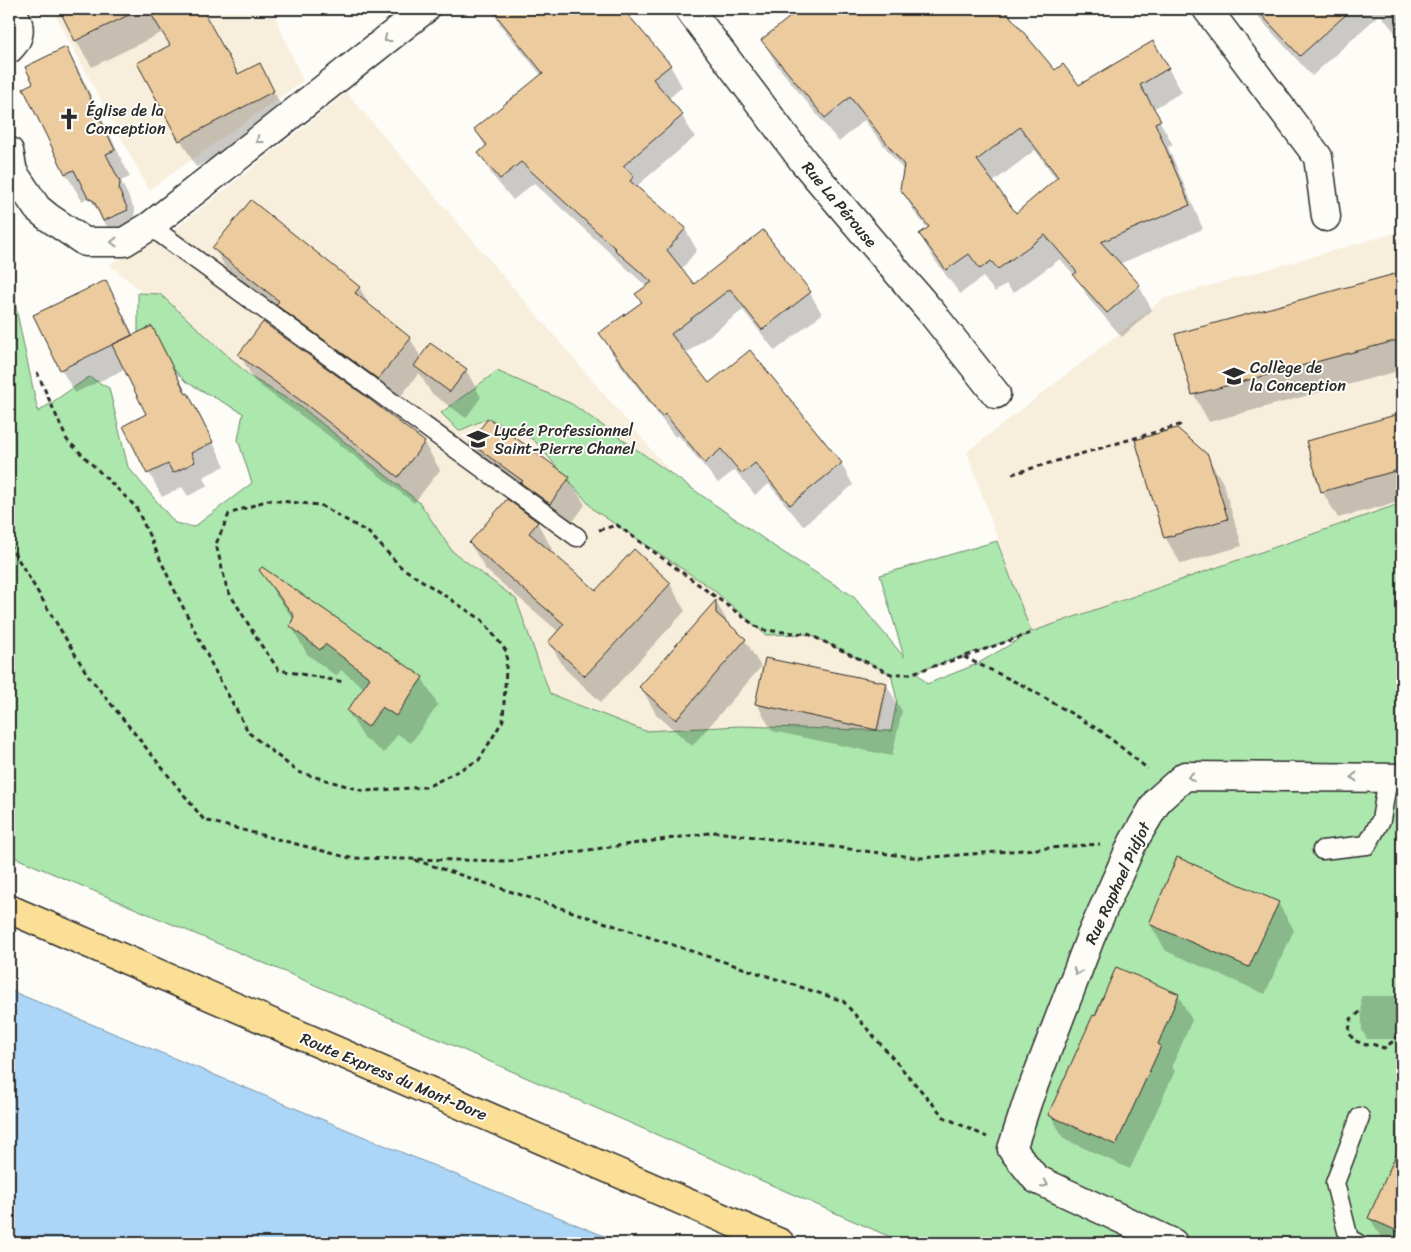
<svg xmlns="http://www.w3.org/2000/svg" width="1411" height="1252" viewBox="0 0 1411 1252" font-family="Sriracha,sans-serif">
	<style>
		.built { fill: #f8eedc }
		.green { fill: #ace7ad; stroke: #6c896c; fill-rule: evenodd }
		.water { fill: #acd6f7; stroke: #7892a5 }
		.shadow { fill: #0003; fill-rule: evenodd }
		.building { fill: #eccc9e; stroke: #2b2b2b; fill-rule: evenodd }
		.lines { fill: none; stroke-linecap: round; stroke-linejoin: round }
		.service-casing { stroke: #2b2b2b; stroke-width: 21 }
		.minor-casing { stroke: #2b2b2b; stroke-width: 31 }
		.primary-casing { stroke: #2b2b2b; stroke-width: 31 }
		.path { stroke: #2b2b2b; stroke-width: 3; stroke-dasharray: 5 4; stroke-linecap: butt }
		.service { stroke: #fdfcf7; stroke-width: 18 }
		.minor { stroke: #fdfcf7; stroke-width: 28 }
		.primary { stroke: #fbdf96; stroke-width: 28 }
		.oneway { stroke: #9e9e9b }
		.labels { text-anchor: middle; stroke-width: 4; stroke-linejoin: round; paint-order: stroke }
		.poi-label { font-size: 16px; fill: #2b2b2b; stroke: #fdfcf7; text-anchor: start }
		.street-label { font-size: 16px; fill: #2b2b2b; stroke: #fdfcf7 }
	</style>
	<rect width="100%" height="100%" fill="#fdfcf7"/>
	<filter id="ink" filterUnits="userSpaceOnUse"><feTurbulence type="fractalNoise" baseFrequency=".02" numOctaves="2"/><feDisplacementMap in="SourceGraphic" scale="10" xChannelSelector="R" yChannelSelector="G"/><feConvolveMatrix kernelMatrix="1 2 1 2 8 2 1 2 1" color-interpolation-filters="sRGB"/></filter>
	<g filter="url(#ink)">
		<path class="built" d="M 52,9 L 272,9 L 303,81 L 149,190 Z
			M 347,93 L 808,633 L 891,674 L 877,745 L 629,747 L 527,693 L 521,614 L 109,264 L 165,237 Z
			M 1402,231 L 1402,503 L 1031,633 L 967,452 L 1163,299 Z"/>
		<path class="green" d="M 9,211 L 16,308 L 38,412 L 89,377 L 109,388 L 128,467 L 175,523 L 194,527 L 252,483 L 238,440 L 243,413 L 186,382 L 138,332 L 138,293 L 160,294 L 251,377 L 304,409 L 420,503 L 452,551 L 516,599 L 550,694 L 645,731 L 740,726 L 891,731 L 897,701 L 891,674 L 808,634 L 766,635 L 711,588 L 594,510 L 534,440 L 488,418 L 459,431 L 441,413 L 497,371 L 572,404 L 778,549 L 853,596 L 904,657 L 880,575 L 997,541 L 1031,632 L 1402,503 L 1402,1243 L 904,1243 L 292,975 L 9,855 ZM 1028,634 L 977,664 L 927,684 L 916,672 Z"/>
		<path class="water" d="M 9,990 L 621,1243 L 9,1243 Z"/>
		<path class="shadow" d="M 61,9 L 203,9 L 204,11 L 203,12 L 238,76 L 259,65 L 288,118 L 196,167 L 138,63 L 171,46 L 163,32 L 92,67 L 76,41 Z
			M 395,9 L 404,9 L 397,12 Z
			M 492,9 L 622,9 L 670,65 L 682,87 L 668,99 L 682,116 L 695,137 L 638,185 L 643,193 L 685,229 L 697,250 L 681,270 L 693,286 L 810,293 L 822,314 L 775,351 L 743,310 L 685,354 L 709,385 L 841,463 L 853,485 L 803,526 L 769,484 L 755,495 L 735,470 L 718,483 L 678,435 L 675,437 L 613,355 L 601,333 L 642,304 L 637,295 L 647,287 L 534,183 L 513,200 L 492,175 L 480,153 L 486,148 L 476,130 L 542,76 L 501,26 Z
			M 802,9 L 825,9 L 832,18 L 844,9 L 1003,9 L 1055,72 L 1079,87 L 1168,68 L 1182,92 L 1153,109 L 1173,145 L 1168,147 L 1203,229 L 1119,264 L 1139,286 L 1152,310 L 1122,337 L 1089,299 L 1077,278 L 1060,259 L 1013,293 L 1006,284 L 995,292 L 983,277 L 960,294 L 934,259 L 920,235 L 928,229 L 915,213 L 901,189 L 904,171 L 864,120 L 839,142 L 776,64 L 763,40 ZM 1035,150 L 1057,180 L 1015,215 L 992,183 Z
			M 1254,9 L 1402,9 L 1402,39 L 1401,40 L 1380,14 L 1312,76 L 1260,19 Z
			M 65,49 L 81,75 L 130,177 L 121,181 L 135,210 L 134,219 L 142,237 L 120,248 L 89,197 L 82,201 L 66,174 L 24,88 L 34,84 Z
			M 214,248 L 359,287 L 370,306 L 410,338 L 421,358 L 466,370 L 481,397 L 466,418 L 431,393 L 419,373 L 394,405 L 230,275 Z
			M 1402,273 L 1402,370 L 1209,422 L 1194,395 L 1177,334 Z
			M 106,282 L 119,305 L 134,336 L 151,327 L 165,351 L 187,395 L 201,418 L 225,466 L 203,477 L 208,486 L 188,496 L 182,487 L 162,497 L 125,427 L 148,415 L 125,369 L 75,393 L 61,369 Z
			M 240,355 L 424,443 L 440,470 L 414,503 L 325,433 L 255,382 Z
			M 1402,415 L 1402,501 L 1338,518 L 1322,491 L 1324,436 Z
			M 471,443 L 569,478 L 585,505 L 566,531 L 487,470 Z
			M 1207,456 L 1223,483 L 1242,546 L 1181,564 L 1165,537 Z
			M 537,522 L 552,549 L 550,552 L 596,592 L 670,584 L 685,611 L 601,702 L 565,669 L 549,642 L 559,632 L 486,570 L 470,543 Z
			M 261,570 L 422,678 L 438,705 L 411,743 L 398,734 L 384,753 L 364,738 L 348,712 L 364,688 L 341,670 L 336,676 L 307,654 L 291,626 L 294,620 L 277,597 Z
			M 716,602 L 731,628 L 745,640 L 761,667 L 692,746 L 656,714 L 641,687 Z
			M 886,684 L 902,711 L 892,756 L 772,731 L 757,704 Z
			M 1278,903 L 1294,930 L 1265,994 L 1166,951 L 1150,924 Z
			M 1178,995 L 1192,1020 L 1172,1067 L 1175,1071 L 1130,1169 L 1064,1139 L 1050,1114 Z
			M 1361,996 L 1402,996 L 1402,1039 L 1367,1039 L 1362,1030 Z
			M 1402,1144 L 1402,1243 L 1384,1243 L 1370,1218 Z"/>
		<path class="building" d="M 59,9 L 141,9 L 75,41 Z
			M 148,9 L 202,9 L 238,74 L 260,63 L 274,91 L 179,141 L 137,63 L 170,45 Z
			M 491,9 L 623,9 L 671,65 L 653,79 L 683,115 L 623,166 L 634,176 L 630,181 L 686,228 L 667,250 L 694,284 L 763,230 L 811,292 L 762,330 L 730,289 L 671,334 L 709,383 L 750,350 L 842,463 L 790,505 L 755,463 L 742,474 L 721,449 L 705,463 L 665,414 L 662,417 L 599,333 L 642,302 L 635,294 L 652,282 L 615,250 L 616,249 L 521,162 L 500,179 L 478,153 L 487,145 L 474,129 L 543,73 Z
			M 800,9 L 1004,9 L 1055,70 L 1063,64 L 1079,85 L 1153,41 L 1169,68 L 1140,85 L 1161,120 L 1155,123 L 1190,205 L 1101,242 L 1140,285 L 1107,313 L 1073,275 L 1077,272 L 1045,235 L 998,269 L 991,261 L 980,269 L 969,254 L 946,270 L 919,234 L 929,227 L 900,189 L 904,165 L 850,97 L 825,118 L 761,40 ZM 1020,127 L 1058,177 L 1016,213 L 977,160 Z
			M 1256,9 L 1352,9 L 1300,56 Z
			M 66,47 L 115,150 L 106,154 L 120,182 L 119,190 L 128,210 L 103,221 L 94,201 L 88,198 L 74,170 L 65,174 L 23,88 L 33,83 L 25,67 Z
			M 251,200 L 360,287 L 355,293 L 411,338 L 378,379 L 276,305 L 279,301 L 212,248 Z
			M 1402,272 L 1402,339 L 1192,395 L 1175,334 Z
			M 106,280 L 132,335 L 60,370 L 33,315 Z
			M 263,322 L 364,395 L 425,442 L 398,477 L 308,406 L 238,355 Z
			M 152,326 L 186,394 L 188,393 L 213,442 L 191,453 L 195,462 L 173,473 L 168,464 L 147,474 L 123,426 L 146,414 L 112,345 Z
			M 430,343 L 467,369 L 450,392 L 414,366 Z
			M 1402,413 L 1402,469 L 1321,492 L 1306,441 L 1322,437 L 1322,436 Z
			M 488,418 L 570,477 L 550,504 L 521,483 L 523,481 L 470,443 Z
			M 1177,428 L 1208,455 L 1228,519 L 1164,538 L 1135,440 Z
			M 507,499 L 538,522 L 529,533 L 596,590 L 634,549 L 671,583 L 585,676 L 548,642 L 564,624 L 469,543 Z
			M 262,567 L 423,677 L 396,716 L 382,707 L 368,727 L 347,711 L 370,678 L 325,644 L 320,650 L 290,626 L 294,616 L 259,570 Z
			M 716,600 L 716,613 L 746,639 L 676,720 L 639,687 Z
			M 765,658 L 887,683 L 877,730 L 755,704 Z
			M 1177,857 L 1279,902 L 1249,967 L 1149,924 Z
			M 1116,967 L 1179,994 L 1158,1044 L 1161,1046 L 1116,1145 L 1048,1115 L 1093,1015 L 1095,1016 Z
			M 1402,1141 L 1402,1233 L 1368,1218 Z"/>
		<g class="lines">
			<g class="service-casing">
				<path id="service" d="M 150,226 L 577,537
					M 1322,850 L 1367,845 L 1381,820 L 1388,778
					M 1357,1243 L 1349,1239 L 1335,1183 L 1360,1117"/>
			</g>
			<g class="minor-casing">
				<path id="minor" d="M 689,9 L 804,162 L 932,313 L 996,394
					M 1207,9 L 1318,157 L 1326,217
					M 9,10 C 22,22 22,37 9,49
					M 9,151 L 13,172 L 37,208 L 48,217 L 85,242 L 124,242 L 150,226 L 425,9
					M 1173,1243 L 1036,1179 L 1012,1149 L 1028,1100 L 1091,936 L 1133,842 L 1158,800 L 1185,776 L 1402,778"/>
			</g>
			<g class="primary-casing">
				<path id="primary" d="M 9,909 L 780,1243"/>
			</g>
			<path class="path" d="M 37,372 L 67,440 L 136,507 L 172,585 L 215,671 L 249,733 L 298,772 L 364,791 L 427,787 L 479,760 L 503,720 L 507,652 L 482,620 L 401,567 L 369,533 L 320,505 L 268,500 L 229,514 L 216,544 L 227,589 L 261,645 L 279,670 L 344,682
				M 1012,474 L 1183,424
				M 599,530 L 617,525 L 761,630 L 808,634 L 891,674 L 909,674 L 963,657 L 1031,633
				M 9,544 L 87,674 L 204,820 L 350,858 L 511,861 L 716,832 L 920,858 L 1100,844
				M 964,657 L 1028,688 L 1101,731 L 1148,769
				M 415,860 L 843,1001 L 944,1117 L 987,1137
				M 1360,1012 L 1351,1019 L 1349,1031 L 1353,1040 L 1366,1045 L 1372,1044 L 1384,1048 L 1395,1040 L 1397,1028 L 1402,1028"/>
			<use href="#service" class="service"/>
			<use href="#minor" class="minor"/>
			<use href="#primary" class="primary"/>
		</g>
		<defs><path id="oneway-chevron" d="M-2-3.5L2.5 0L-2 3.5" fill="none" stroke-width="1.6" stroke-linecap="round" stroke-linejoin="round" transform="scale(1.25)"/></defs>
		<g class="oneway">
			<use href="#oneway-chevron" transform="translate(387 39) rotate(142)"/>
			<use href="#oneway-chevron" transform="translate(259 140) rotate(142)"/>
			<use href="#oneway-chevron" transform="translate(114 242) rotate(180)"/>
			<use href="#oneway-chevron" transform="translate(1191 777) rotate(175)"/>
			<use href="#oneway-chevron" transform="translate(1354 777) rotate(-180)"/>
			<use href="#oneway-chevron" transform="translate(1077 972) rotate(111)"/>
			<use href="#oneway-chevron" transform="translate(1045 1184) rotate(25)"/>
		</g>
	</g>
	<defs>
		<g id="church-bare" transform="scale(1.725)"><path d="M-1.2-6h2.4v3.5h3.3v2.4h-3.3V6h-2.4V-.1h-3.3v-2.4h3.3Z" fill="#2b2b2b" stroke="#fdfcf7" stroke-width="2.5" paint-order="stroke"/></g>
		<g id="school-bare" transform="scale(1.725)"><path d="M0-5L7-2L0 1L-7-2ZM-4 1L0 2.5L4 1V4Q0 6-4 4Z" fill="#2b2b2b" stroke="#fdfcf7" stroke-width="2.5" paint-order="stroke"/></g>
	</defs>
	<g fill-rule="evenodd">
		<use href="#church-bare" x="69" y="119"/>
		<use href="#school-bare" x="1234" y="376"/>
		<use href="#school-bare" x="478" y="439"/>
	</g>
	<g class="labels">
		<g class="poi-label">
			<text x="86" y="116">Église de la<tspan x="86" dy="18">Conception</tspan></text>
			<text x="1250" y="373">Collège de<tspan x="1250" dy="18">la Conception</tspan></text>
			<text x="494" y="436">Lycée Professionnel<tspan x="494" dy="18">Saint-Pierre Chanel</tspan></text>
		</g>
		<g class="street-label">
			<text transform="translate(840 204) rotate(50)" y="6">Rue La Pérouse</text>
			<text transform="translate(1117 883) rotate(-65)" y="6">Rue Raphael Pidjot</text>
			<text transform="translate(394 1076) rotate(23)" y="6">Route Express du Mont-Dore</text>
		</g>
	</g>
	<rect width="1411" height="1252" fill="none" stroke="#fdfcf7" stroke-width="30"/>
	<rect x="15" y="15" width="1381" height="1222" fill="none" stroke="#2b2b2b" stroke-width="2" filter="url(#ink)"/>
</svg>
